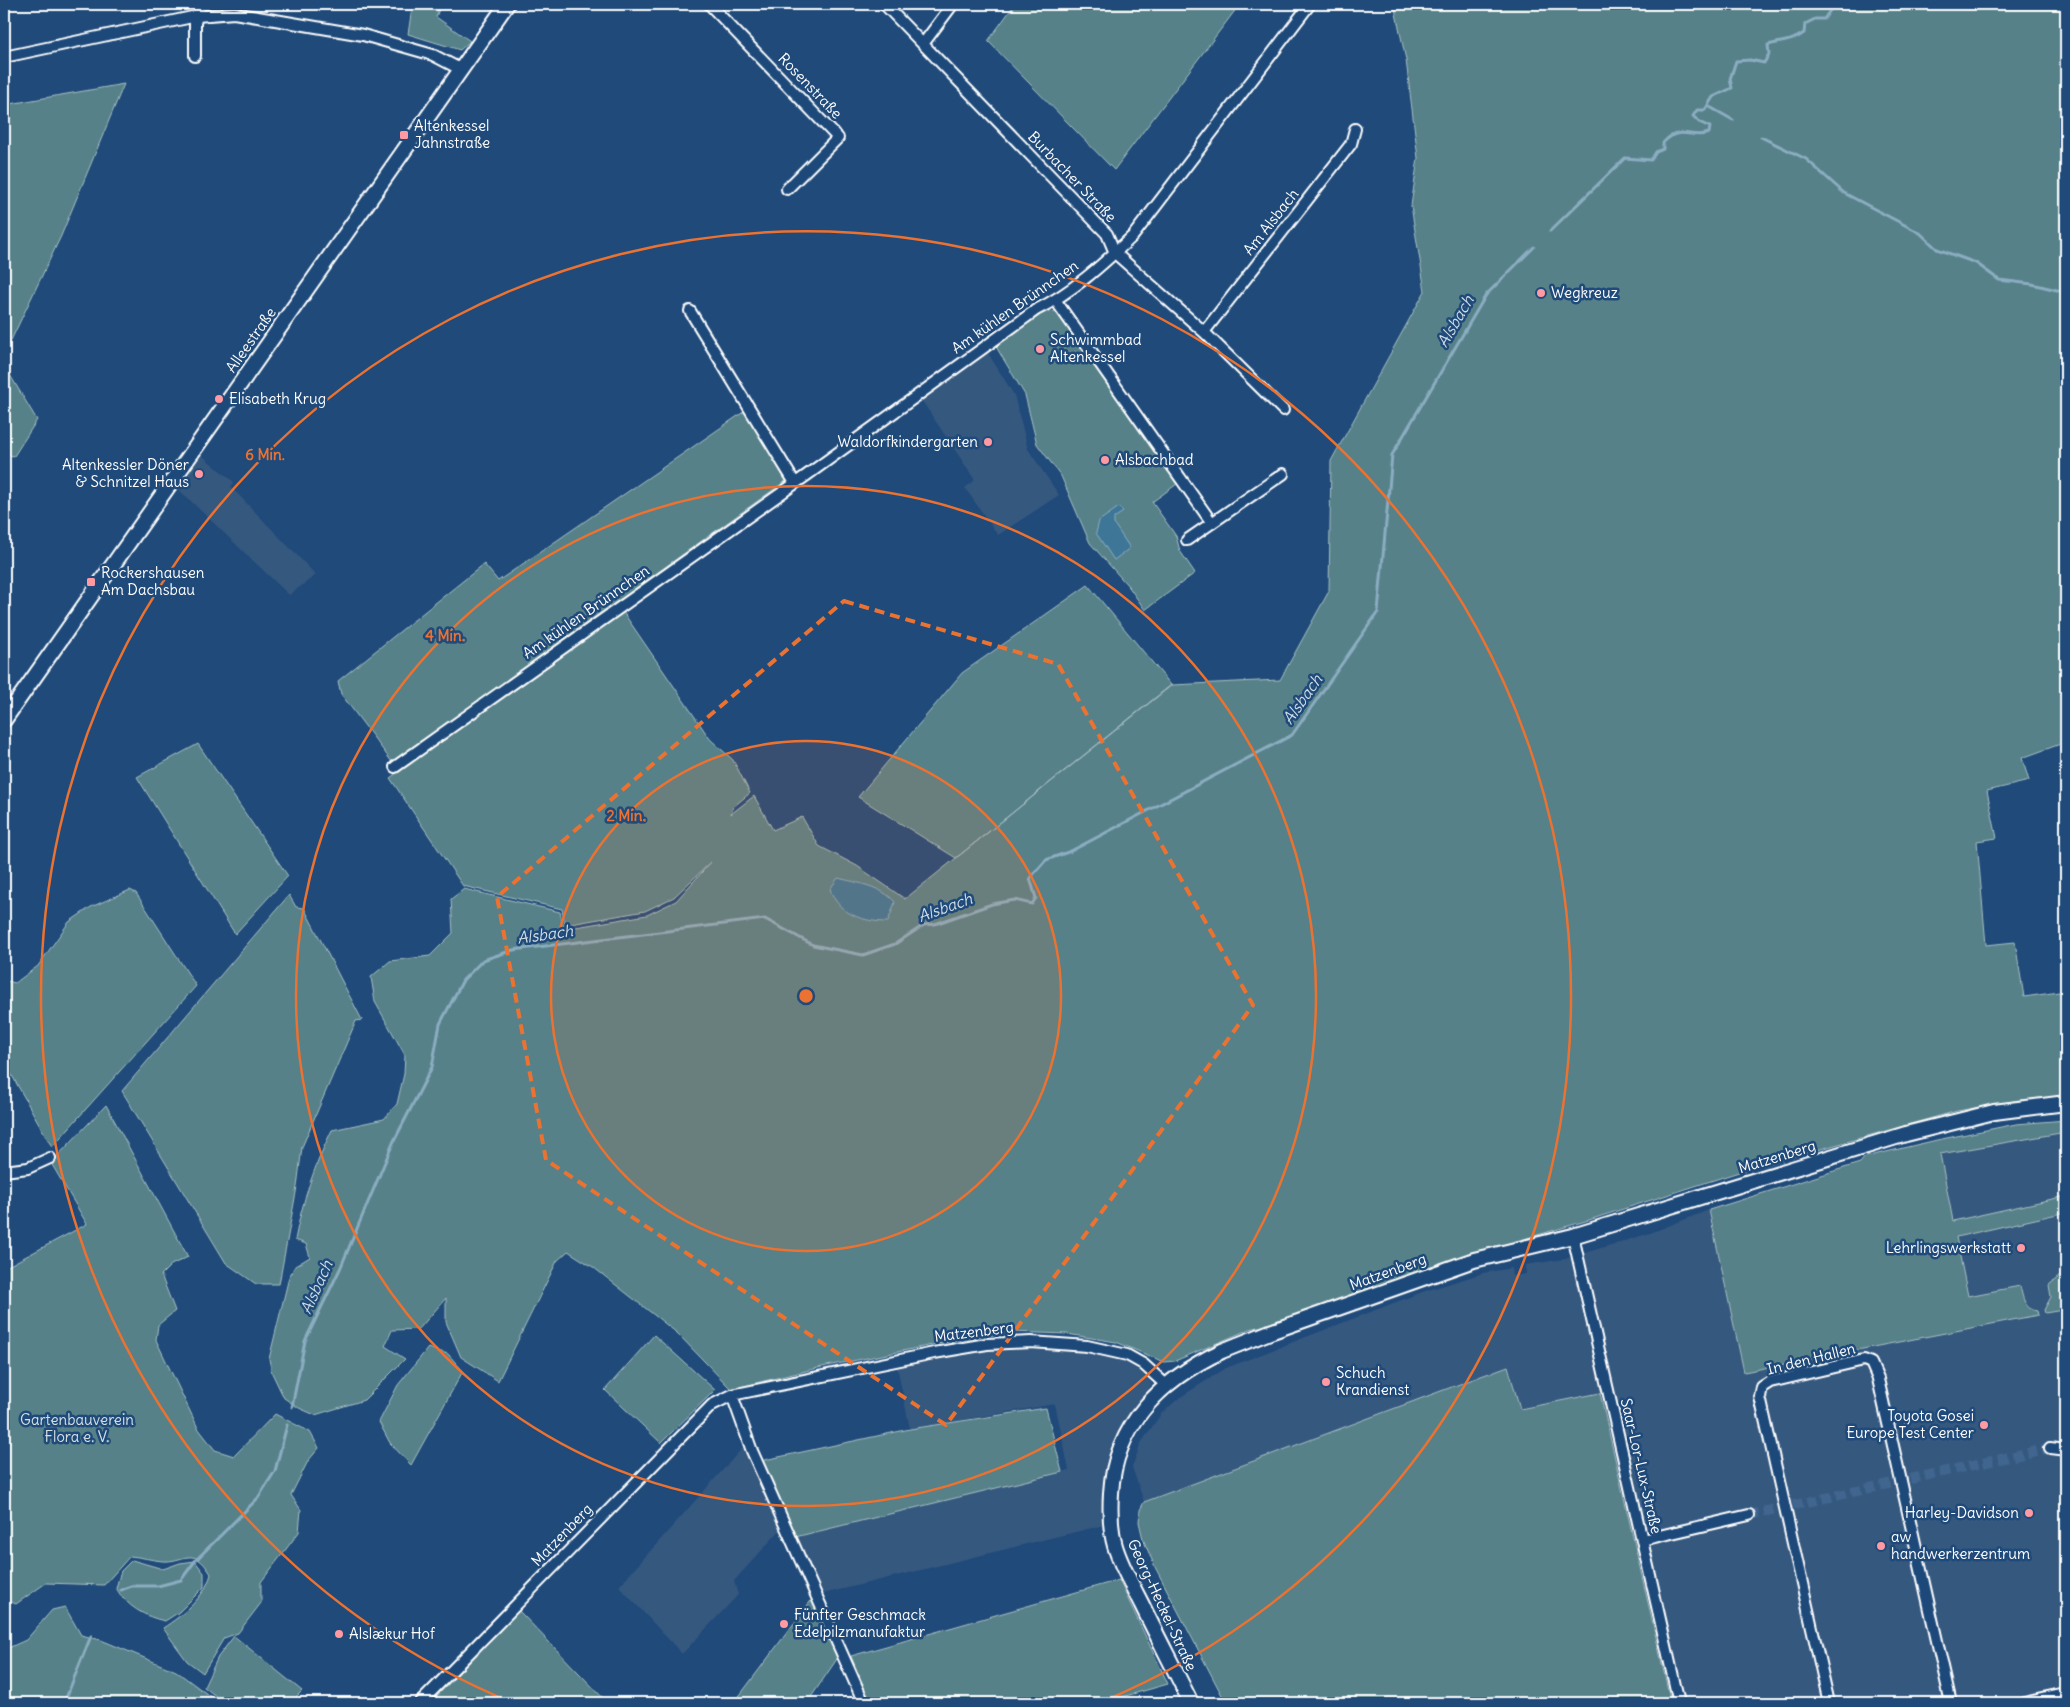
<svg xmlns="http://www.w3.org/2000/svg" width="2070" height="1707" viewBox="0 0 2070 1707" font-family="Delius,sans-serif">
	<style>
		.built { fill: #36587f }
		.green { fill: #568189; stroke: #aac0c4 }
		.water { fill: #3e7697; stroke: #8badc1 }
		.lines { fill: none; stroke-linecap: round; stroke-linejoin: round }
		.stream { stroke: #8badc1; stroke-width: 3 }
		.street-tunnel { stroke: #41658e; stroke-width: 10; stroke-dasharray: 10 5; stroke-linecap: butt }
		.street-casing { stroke: #fff; stroke-width: 14 }
		.secondary-casing { stroke: #fff; stroke-width: 18 }
		.street { stroke: #1f4a7a; stroke-width: 10 }
		.secondary { stroke: #1f4a7a; stroke-width: 14 }
		.marked { fill: none; stroke: #eb7230; stroke-width: 4; stroke-dasharray: 10 6; stroke-linejoin: round }
		.ring { fill: none; stroke: #eb7230; stroke-width: 2.5 }
		.poi-dot { fill: #ff9aa2; stroke: #1f4a7a; stroke-width: 2 }
		.labels { text-anchor: middle; stroke-width: 5; stroke-linejoin: round; paint-order: stroke }
		.street-label { font-size: 15px; fill: #fff; stroke: #1f4a7a }
		.poi-label { font-size: 15px; fill: #fff; stroke: #1f4a7a; text-anchor: start }
		.park-label { font-size: 15px; fill: #d5e0e2; stroke: #1f4a7a }
		.water-label { font-size: 16px; font-style: italic; fill: #cfdde5; stroke: #1f4a7a }
		.centre { fill: #eb7230; stroke: #1f4a7a; stroke-width: 2.5 }
		.ring-label { font-size: 15px; text-anchor: middle; font-weight: bold; fill: #eb7230; stroke: #1f4a7a; stroke-width: 5; stroke-linejoin: round; paint-order: stroke }
	</style>
	<rect width="100%" height="100%" fill="#1f4a7a"/>
	<filter id="ink" filterUnits="userSpaceOnUse"><feTurbulence type="fractalNoise" baseFrequency=".02" numOctaves="2"/><feDisplacementMap in="SourceGraphic" scale="10" xChannelSelector="R" yChannelSelector="G"/><feConvolveMatrix kernelMatrix="1 2 1 2 8 2 1 2 1" color-interpolation-filters="sRGB"/></filter>
	<g filter="url(#ink)">
		<path class="built" d="M 985,348 L 1014,395 L 1028,449 L 1059,495 L 998,535 L 965,488 L 975,480 L 920,398 Z
			M 199,453 L 234,482 L 231,487 L 316,575 L 289,595 L 175,486 Z
			M 2066,1132 L 2066,1271 L 2049,1285 L 2051,1297 L 2045,1313 L 2063,1310 L 2066,1315 L 2066,1703 L 1671,1703 L 1600,1393 L 1519,1409 L 1508,1366 L 1144,1502 L 1132,1467 L 1141,1443 L 1161,1414 L 1179,1398 L 1226,1368 L 1422,1292 L 1483,1273 L 1511,1268 L 1512,1276 L 1526,1274 L 1525,1265 L 1565,1259 L 1650,1233 L 1709,1210 L 1744,1372 L 1973,1327 L 2030,1310 L 2024,1303 L 2020,1287 L 1968,1297 L 1939,1153 Z
			M 1004,1347 L 1066,1349 L 1123,1361 L 1141,1372 L 1152,1384 L 1130,1416 L 1108,1463 L 1104,1525 L 823,1594 L 795,1537 L 1069,1470 L 1055,1404 L 910,1429 L 897,1366 Z
			M 745,1445 L 782,1528 L 734,1581 L 738,1595 L 682,1654 L 619,1586 Z"/>
		<path class="green" d="M 389,4 L 441,4 L 436,17 L 470,41 L 460,50 L 408,34 L 412,8 Z
			M 1015,4 L 1240,4 L 1114,170 L 988,41 Z
			M 1394,4 L 2066,4 L 2066,742 L 2022,758 L 2029,781 L 1987,791 L 1997,838 L 1977,841 L 1986,945 L 2015,942 L 2024,997 L 2066,991 L 2066,1097 L 2019,1100 L 1957,1111 L 1742,1171 L 1589,1220 L 1438,1264 L 1283,1321 L 1250,1329 L 1175,1361 L 1164,1362 L 1116,1342 L 1067,1334 L 1011,1332 L 942,1343 L 822,1367 L 731,1389 L 677,1333 L 593,1267 L 568,1251 L 557,1261 L 498,1381 L 461,1357 L 446,1322 L 446,1298 L 419,1329 L 392,1330 L 385,1346 L 405,1359 L 364,1400 L 315,1415 L 299,1408 L 284,1398 L 272,1373 L 269,1359 L 289,1277 L 295,1266 L 310,1257 L 306,1244 L 295,1240 C 302,1202 315,1164 332,1130 L 384,1119 L 397,1104 L 404,1074 L 405,1055 L 375,1002 L 371,977 L 390,961 L 430,956 L 453,933 L 451,899 L 464,889 L 560,912 L 564,929 L 647,915 L 676,901 L 711,862 L 674,897 L 645,911 L 565,925 L 562,909 L 463,886 L 390,778 L 621,609 L 710,739 L 733,760 L 750,793 L 733,807 L 731,814 L 754,796 L 773,830 L 802,817 L 819,846 L 857,866 L 905,899 L 1172,685 L 1280,680 L 1329,591 L 1331,461 L 1425,291 L 1411,206 L 1418,158 L 1406,60 Z
			M 124,84 L 61,236 L 4,355 L 4,105 Z
			M 1048,310 L 1058,313 L 1177,484 L 1152,502 L 1176,536 L 1180,551 L 1195,573 L 1145,610 L 1129,587 L 1090,543 L 1061,476 L 1037,444 L 1025,395 L 995,345 L 1038,312 Z
			M 4,365 L 37,420 L 14,456 L 4,454 Z
			M 745,411 L 787,480 L 392,762 L 341,694 L 338,681 L 484,564 L 498,581 Z
			M 1088,585 L 1171,685 L 956,858 L 858,797 L 962,673 Z
			M 198,744 L 288,876 L 235,934 L 137,777 Z
			M 130,890 L 136,893 L 196,986 L 52,1147 L 4,1061 L 4,980 L 15,983 L 38,966 L 69,922 L 91,907 Z
			M 289,895 L 296,907 L 304,908 L 362,1020 L 356,1021 L 302,1147 L 297,1187 L 279,1284 L 256,1284 L 226,1263 L 122,1091 Z
			M 106,1105 L 188,1257 L 171,1265 L 161,1275 L 175,1311 L 158,1325 L 156,1340 L 198,1428 L 215,1450 L 234,1456 L 275,1414 L 310,1432 L 319,1448 L 308,1461 L 291,1495 L 301,1510 L 299,1532 L 261,1582 L 261,1603 L 238,1633 L 224,1638 L 203,1673 L 187,1661 L 163,1628 C 183,1615 205,1597 211,1574 C 193,1544 184,1563 162,1561 C 152,1560 141,1557 130,1556 L 104,1585 L 46,1583 L 16,1604 L 4,1599 L 4,1268 L 87,1224 L 51,1163 Z
			M 2066,1120 L 2066,1132 L 1940,1154 L 1953,1221 L 2066,1196 L 2066,1212 L 1956,1237 L 1968,1296 L 2020,1286 C 2023,1298 2024,1309 2037,1311 L 2038,1315 L 1744,1372 L 1709,1210 L 1860,1163 L 1865,1157 L 1937,1140 L 2016,1124 Z
			M 2066,1271 L 2066,1323 L 2063,1310 L 2045,1313 L 2044,1310 L 2051,1297 L 2049,1285 Z
			M 654,1335 L 715,1390 L 661,1443 L 605,1390 Z
			M 428,1348 L 448,1354 L 463,1371 L 411,1465 L 390,1443 L 379,1422 L 398,1385 Z
			M 1508,1366 L 1520,1409 L 1600,1393 L 1671,1703 L 1226,1703 L 1155,1567 L 1143,1539 L 1139,1522 L 1140,1510 L 1144,1502 Z
			M 1046,1408 L 1062,1472 L 795,1537 L 760,1461 L 910,1429 Z
			M 132,1560 L 163,1569 L 180,1563 L 195,1561 L 204,1573 L 204,1587 L 179,1612 L 165,1621 C 145,1617 126,1606 116,1588 L 121,1571 Z
			M 1119,1580 L 1168,1684 L 1101,1703 L 870,1703 L 851,1656 Z
			M 813,1598 L 839,1656 L 807,1703 L 734,1703 Z
			M 65,1607 L 81,1635 L 101,1640 L 176,1671 L 219,1703 L 4,1703 L 4,1647 L 6,1649 L 26,1640 L 52,1610 Z
			M 519,1611 L 608,1703 L 430,1703 Z
			M 234,1636 L 302,1691 L 290,1703 L 225,1703 L 204,1687 L 218,1657 Z"/>
		<path class="water" d="M 1119,507 L 1123,512 L 1114,518 L 1114,524 L 1130,548 L 1114,560 L 1096,533 L 1099,521 Z
			M 838,878 C 858,883 881,886 895,902 L 888,922 C 863,922 838,914 830,889 Z"/>
		<g class="lines">
			<path class="stream" d="M 1708,106 L 1733,120
				M 1761,137 L 1806,159 L 1844,193 L 1920,233 L 1937,249 L 1976,263 L 1999,280 L 2032,284 L 2065,292
				M 1550,231 L 1625,158 L 1651,160 L 1656,152 L 1663,149 L 1663,143 C 1680,124 1691,140 1709,133 L 1710,127 L 1699,122 L 1693,116 L 1697,110 L 1705,110 L 1713,97 L 1732,88 L 1730,79 L 1736,61 L 1750,60 L 1764,63 L 1769,54 L 1768,45 C 1782,41 1792,42 1804,33 L 1805,24 L 1815,19 L 1824,19 L 1831,9 L 1845,4
				M 292,1407 L 305,1341 L 340,1269 L 393,1143 L 432,1067 L 440,1024 L 463,980 L 483,960 L 513,950 L 765,919 L 813,945 L 863,955 L 895,944 L 924,925 L 935,924 L 992,904 L 1015,900 L 1032,904 L 1036,898 L 1030,878 L 1046,860 L 1071,851 L 1292,735 L 1378,612 L 1392,455 L 1486,295 L 1534,247
				M 121,1590 L 131,1586 L 158,1586 L 181,1580 L 195,1561 L 258,1498 L 275,1471 L 287,1425
				M 64,1703 L 91,1636"/>
			<path class="street-tunnel" d="M 1749,1515 L 2050,1448"/>
			<g class="street-casing">
				<path id="street" d="M 709,4 L 838,138 L 787,189
					M 884,4 L 1107,234 L 1115,253 L 1204,332 L 1283,410
					M 923,44 L 953,4
					M 195,56 L 195,23 L 200,4
					M 4,57 L 197,16 L 234,13 L 363,35 L 433,55 L 460,69
					M 1056,301 L 1212,523
					M 690,311 L 795,483
					M 1204,332 L 1351,144 L 1355,129
					M 1187,540 L 1283,474
					M 395,767 L 807,475 L 1036,310 C 1072,293 1104,263 1133,236 L 1310,4
					M 4,1171 L 28,1168 L 50,1158
					M 1573,1236 L 1679,1703
					M 732,1395 L 752,1451 L 864,1703
					M 2050,1448 L 2066,1450
					M 1642,1540 L 1749,1515
					M 420,1703 L 712,1405 L 732,1395 L 934,1353 L 987,1344 L 1031,1342 L 1087,1346 L 1127,1355 L 1143,1364 L 1166,1385
					M 1829,1703 L 1760,1397 L 1762,1387 L 1770,1382 L 1864,1360 L 1871,1363 L 1878,1379 L 1951,1703
					M 2025,1703 L 2066,1694"/>
			</g>
			<g class="secondary-casing">
				<path id="secondary" d="M 4,720 L 507,4
					M 1191,1703 C 1175,1670 1158,1638 1142,1605 C 1132,1585 1121,1566 1115,1546 C 1110,1529 1110,1510 1111,1493 C 1115,1424 1162,1379 1222,1351 L 1270,1332 L 1474,1260 L 1573,1236 L 1906,1134 L 1994,1112 L 2066,1103"/>
			</g>
			<use href="#street" class="street"/>
			<use href="#secondary" class="secondary"/>
		</g>
	</g>
	<path class="marked" d="M 844,601 L 1058,664 L 1253,1005 L 946,1425 L 546,1160 L 497,897 Z"/>
	<circle cx="806" cy="996" r="255" fill="#eb7230" fill-opacity=".12"/>
	<g class="ring">
		<circle cx="806" cy="996" r="255"/>
		<circle cx="806" cy="996" r="510"/>
		<path d="M513 1703A765 765 0 1 1 1099 1703"/>
	</g>
	<g class="poi-dot">
		<rect x="399" y="130" width="10" height="10" rx="2.5"/>
		<circle cx="1541" cy="293" r="5"/>
		<circle cx="1040" cy="349" r="5"/>
		<circle cx="219" cy="399" r="5"/>
		<circle cx="988" cy="442" r="5"/>
		<circle cx="1105" cy="460" r="5"/>
		<circle cx="199" cy="474" r="5"/>
		<rect x="86" y="577" width="10" height="10" rx="2.5"/>
		<circle cx="2021" cy="1248" r="5"/>
		<circle cx="1326" cy="1382" r="5"/>
		<circle cx="1984" cy="1425" r="5"/>
		<circle cx="2029" cy="1513" r="5"/>
		<circle cx="1881" cy="1546" r="5"/>
		<circle cx="784" cy="1624" r="5"/>
		<circle cx="339" cy="1634" r="5"/>
	</g>
	<g class="labels">
		<g class="street-label">
			<text transform="translate(810 86) rotate(46)" y="5">Rosenstraße</text>
			<text transform="translate(1072 177) rotate(46)" y="5">Burbacher Straße</text>
			<text transform="translate(1271 222) rotate(-52)" y="5">Am Alsbach</text>
			<text transform="translate(1015 307) rotate(-35)" y="5">Am kühlen Brünnchen</text>
			<text transform="translate(251 340) rotate(-55)" y="5">Alleestraße</text>
			<text transform="translate(586 612) rotate(-35)" y="5">Am kühlen Brünnchen</text>
			<text transform="translate(1777 1157) rotate(-17)" y="5">Matzenberg</text>
			<text transform="translate(1388 1272) rotate(-20)" y="5">Matzenberg</text>
			<text transform="translate(974 1332) rotate(-7)" y="5">Matzenberg</text>
			<text transform="translate(1811 1359) rotate(-14)" y="5">In den Hallen</text>
			<text transform="translate(1641 1466) rotate(77)" y="5">Saar-Lor-Lux-Straße</text>
			<text transform="translate(562 1535) rotate(-46)" y="5">Matzenberg</text>
			<text transform="translate(1162 1605) rotate(65)" y="5">Georg-Heckel-Straße</text>
		</g>
		<g class="poi-label">
			<text x="414" y="131">Altenkessel<tspan x="414" dy="17">Jahnstraße</tspan></text>
			<text x="1551" y="298">Wegkreuz</text>
			<text x="1050" y="345">Schwimmbad<tspan x="1050" dy="17">Altenkessel</tspan></text>
			<text x="229" y="404">Elisabeth Krug</text>
			<text x="978" y="447" text-anchor="end">Waldorfkindergarten</text>
			<text x="1115" y="465">Alsbachbad</text>
			<text x="189" y="470" text-anchor="end">Altenkessler Döner<tspan x="189" dy="17">&amp; Schnitzel Haus</tspan></text>
			<text x="101" y="578">Rockershausen<tspan x="101" dy="17">Am Dachsbau</tspan></text>
			<text x="2011" y="1253" text-anchor="end">Lehrlingswerkstatt</text>
			<text x="1336" y="1378">Schuch<tspan x="1336" dy="17">Krandienst</tspan></text>
			<text x="1974" y="1421" text-anchor="end">Toyota Gosei<tspan x="1974" dy="17">Europe Test Center</tspan></text>
			<text x="2019" y="1518" text-anchor="end">Harley-Davidson</text>
			<text x="1891" y="1542">aw<tspan x="1891" dy="17">handwerkerzentrum</tspan></text>
			<text x="794" y="1620">Fünfter Geschmack<tspan x="794" dy="17">Edelpilzmanufaktur</tspan></text>
			<text x="349" y="1639">Alslækur Hof</text>
		</g>
		<g class="park-label">
			<text x="77" y="1425">Gartenbauverein<tspan x="77" dy="17">Flora e. V.</tspan></text>
		</g>
		<g class="water-label">
			<text transform="translate(1455 321) rotate(-60)" y="6">Alsbach</text>
			<text transform="translate(1302 699) rotate(-55)" y="6">Alsbach</text>
			<text transform="translate(945 907) rotate(-20)" y="6">Alsbach</text>
			<text transform="translate(545 934) rotate(-8)" y="6">Alsbach</text>
			<text transform="translate(316 1287) rotate(-66)" y="6">Alsbach</text>
		</g>
	</g>
	<circle cx="806" cy="996" r="8" class="centre"/>
	<g class="ring-label">
		<text x="265" y="460">6 Min.</text>
		<text x="445" y="641">4 Min.</text>
		<text x="626" y="821">2 Min.</text>
	</g>
	<rect width="2070" height="1707" fill="none" stroke="#1f4a7a" stroke-width="20"/>
	<rect x="10" y="10" width="2050" height="1687" fill="none" stroke="#fff" stroke-width="2" filter="url(#ink)"/>
</svg>
